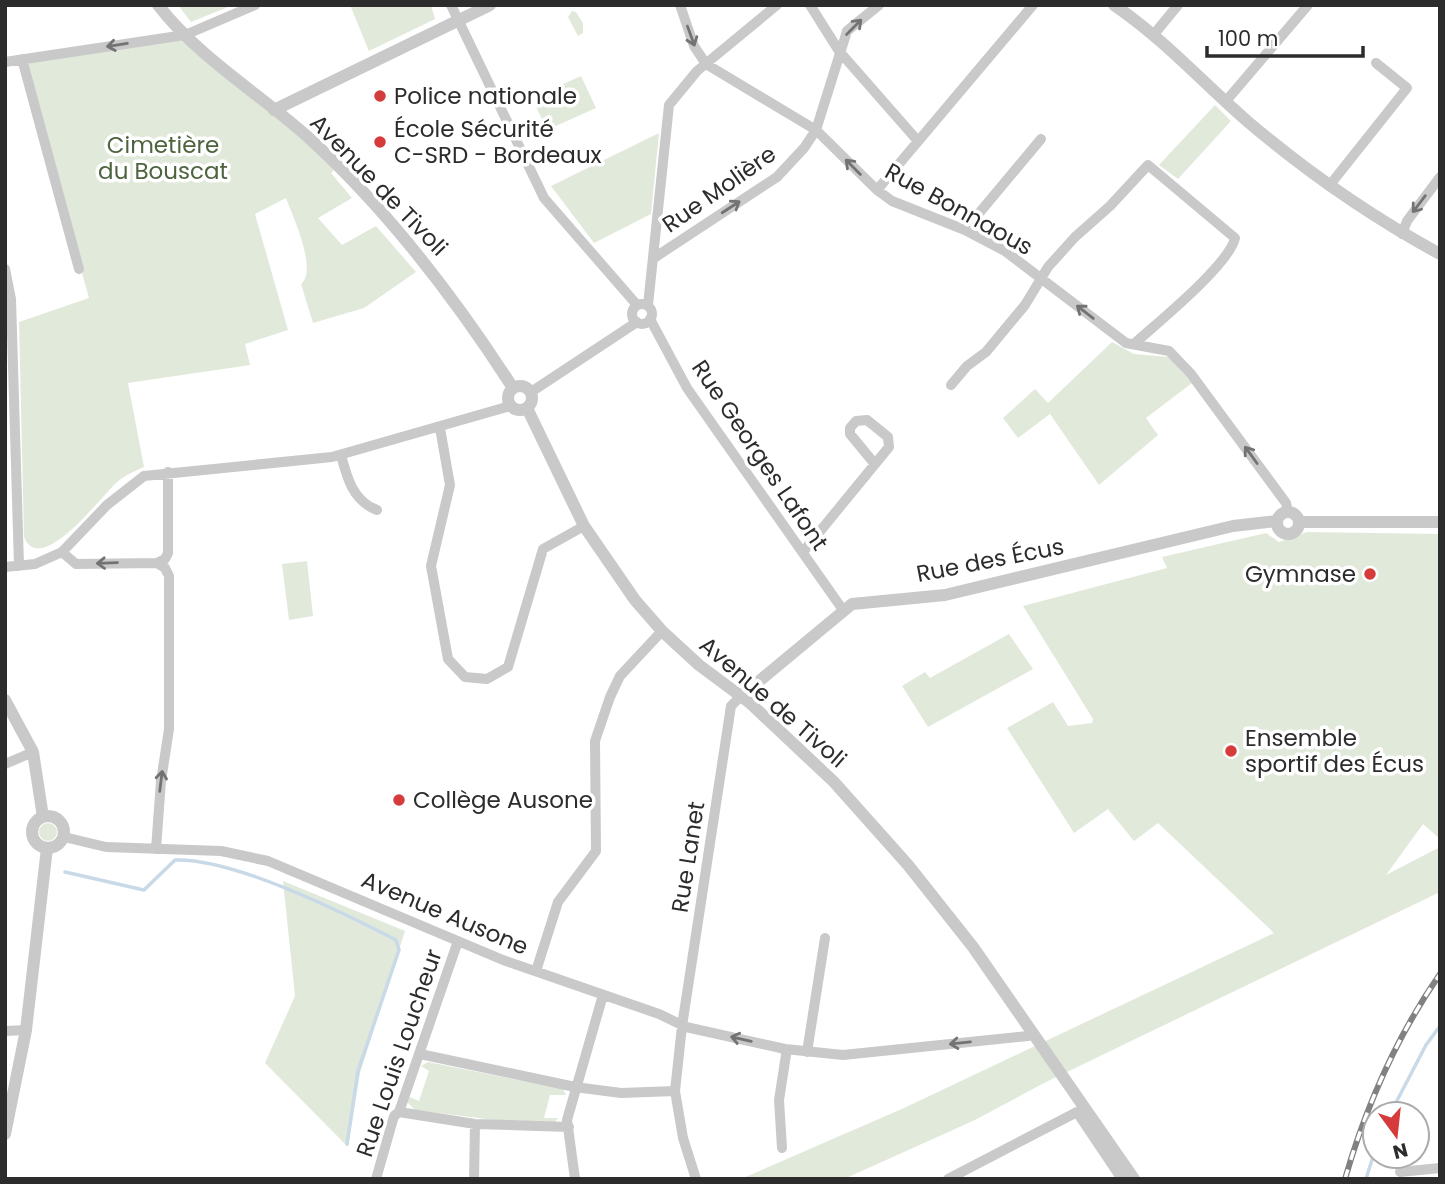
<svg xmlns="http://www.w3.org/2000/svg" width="1445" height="1184" viewBox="0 0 1445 1184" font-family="Poppins,sans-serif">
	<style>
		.green { fill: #e1e9db }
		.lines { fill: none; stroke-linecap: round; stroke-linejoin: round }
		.stream { stroke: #c8d9e8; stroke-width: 3.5 }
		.minor { stroke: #c9c9c9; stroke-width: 10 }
		.tertiary { stroke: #c9c9c9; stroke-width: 12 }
		.rail-casing { stroke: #818181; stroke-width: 6 }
		.rail { stroke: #fff; stroke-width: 3.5; stroke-dasharray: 10; stroke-linecap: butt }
		.oneway { stroke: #737373 }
		.poi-dot { fill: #d63b3b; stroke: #fff; stroke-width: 2.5 }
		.labels { text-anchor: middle; stroke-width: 7; stroke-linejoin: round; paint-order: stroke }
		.poi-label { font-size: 23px; fill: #2c2c2c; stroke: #fff; text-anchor: start }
		.park-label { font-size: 23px; fill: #4d643e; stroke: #fff }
		.street-label { font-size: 23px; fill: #2c2c2c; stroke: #fff }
	</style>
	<rect width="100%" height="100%" fill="#fff"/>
	<path class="green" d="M 178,5 L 233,5 L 191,22 Z
		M 350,5 L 431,5 L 435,19 L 369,51 Z
		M 572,11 L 576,12 L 583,23 L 583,33 L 578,36 L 568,17 Z
		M 185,35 L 338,166 L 331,173 L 352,198 L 318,218 L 342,245 L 376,226 L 416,272 L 364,308 L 313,323 L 301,284 C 318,270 293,217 286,198 L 255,214 L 288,330 L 245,344 L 250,365 L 128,383 L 144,467 C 133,472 123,476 115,484 C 101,497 40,578 24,537 L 19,322 L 89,298 L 22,59 Z
		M 581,76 L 596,108 L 547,130 L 532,98 Z
		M 1215,105 L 1231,121 L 1178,179 L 1159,165 Z
		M 659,133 L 651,214 L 594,243 L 551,186 Z
		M 1112,342 L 1134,354 L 1168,357 L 1192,383 L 1146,418 L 1158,435 L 1099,485 L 1050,414 L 1018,438 L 1003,418 L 1035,389 L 1048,403 Z
		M 1307,532 L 1440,534 L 1440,839 L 1423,824 L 1386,875 L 1440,847 L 1440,892 L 1042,1084 L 975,1120 L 844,1179 L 741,1179 L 904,1108 L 1274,933 L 1158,823 L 1134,841 L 1108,809 L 1074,833 L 1007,728 L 1053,702 L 1068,726 L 1092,723 L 1093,719 L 1023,606 L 1167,568 L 1162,557 L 1266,533 L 1279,542 Z
		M 307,561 L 313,616 L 289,620 L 282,564 Z
		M 1009,634 L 1033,669 L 928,727 L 902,686 L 925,672 L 930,678 Z
		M39 832a9 9 0 1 1 18 0a9 9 0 1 1-18 0Z
		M 283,881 L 405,931 L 360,1073 L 348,1147 L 265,1063 L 295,996 Z
		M 428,1062 L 563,1089 L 566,1095 L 550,1095 L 544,1118 L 558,1118 L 553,1124 L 517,1123 L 415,1110 L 407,1102 L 410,1097 L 419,1101 L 429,1071 L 421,1066 Z"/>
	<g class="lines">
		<path class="stream" d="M 65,872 L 144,890 L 175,860 C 233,858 342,912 396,940 L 399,950 L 358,1071 L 347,1144
			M 1390,1114 L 1426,1045 L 1440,1026
			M 1366,1179 L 1375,1150"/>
		<path class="minor" d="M 451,5 L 544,198 L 637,305
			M 680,5 L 694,46 L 706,64 L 816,130 L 877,190 L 892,201 L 965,230 L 1005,251 L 1126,343 L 1169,351 L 1191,374 L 1286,503 L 1288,512
			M 810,5 L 839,51 L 917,140
			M 1155,33 L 1178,5
			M 22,59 L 79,269
			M 5,62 L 185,35 L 255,5
			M 1226,101 L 1308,5
			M 1329,186 L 1407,88 L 1376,63
			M 877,190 L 1033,5
			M 965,230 L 1041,139
			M 1402,234 L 1407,221 L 1440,177
			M 654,258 L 777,177 L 804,148 L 816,130 L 847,31 L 879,5
			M 5,269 L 11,299 L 19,566
			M632 314a10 10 0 1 1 20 0a10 10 0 1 1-20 0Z
			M 648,305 L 669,105 L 697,71 L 777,5
			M 650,319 L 687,388 L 843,610
			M 951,385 L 967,366 L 986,352 L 1025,305 L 1048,267 L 1075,237 L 1110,206 L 1148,165 L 1235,238 C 1229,265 1157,323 1134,344
			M 531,392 L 637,322
			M 440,428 L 450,485 L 431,566 L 448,659 L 465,677 L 487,679 L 508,667 L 543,549 L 584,526
			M 341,455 C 347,478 353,501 377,510
			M 62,552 L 76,564 L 157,563 L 165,568 L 169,576 L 169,729 L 161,781 L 156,849
			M 803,552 L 889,447 L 888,437 L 867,420 L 856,421 L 850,428 L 850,434 L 874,463
			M 157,563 L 165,559 L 168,553 L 168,472
			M 5,567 L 35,564 L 62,552 L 107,505 L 144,476 L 332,457 L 510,406
			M 5,764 L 33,752
			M 64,837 L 106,847 L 221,851 L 268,861 L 503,960 L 659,1014 L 686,1027 L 785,1049 L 843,1055 L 1028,1036
			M 536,971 L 558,902 L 596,851 L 595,741 L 610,697 L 620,676 L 662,631
			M 5,1031 L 26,1030
			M 807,1052 L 825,938
			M 420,1054 L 575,1087 L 621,1093 L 675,1091
			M 399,1112 L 475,1124 L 569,1127
			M 782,1148 L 779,1100 L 786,1055 L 785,1049
			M 1400,1172 L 1440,1168
			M 376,1179 L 394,1116 L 399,1112 L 458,941
			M 474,1179 L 475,1124
			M 575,1179 L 567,1120 L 603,995
			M 696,1179 L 683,1138 L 675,1091 L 682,1026 L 731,706 L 740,697
			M 948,1179 L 1077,1112"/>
		<path class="tertiary" d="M 158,5 C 199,58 260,94 309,138 C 389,211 455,298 513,388
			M 1114,5 C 1165,40 1201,81 1247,121 C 1307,172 1370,216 1440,254
			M 274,110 L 490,5
			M508 398a12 12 0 1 1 24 0a12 12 0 1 1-24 0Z
			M 527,408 L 584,526 L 635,600 L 662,631 L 699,665 L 750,703 L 834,782 L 908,865 L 973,947 L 1134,1179
			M1277 523a11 11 0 1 1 22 0a11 11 0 1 1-22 0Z
			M 1299,522 L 1440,522
			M 740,697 L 852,604 L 945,595 L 1233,526 L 1277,521
			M 5,700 L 33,752 L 43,817
			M32 832a16 16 0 1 1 32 0a16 16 0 1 1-32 0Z
			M 1080,1115 L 1123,1179
			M 5,1134 L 26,1030 L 47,848"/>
		<g class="rail-casing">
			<path id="rail" d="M 1345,1179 C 1366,1106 1397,1036 1440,974"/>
		</g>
		<use href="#rail" class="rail"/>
	</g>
	<defs><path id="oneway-shaft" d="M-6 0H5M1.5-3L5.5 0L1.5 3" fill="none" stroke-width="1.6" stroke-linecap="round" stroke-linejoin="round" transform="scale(1.75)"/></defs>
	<g class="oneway">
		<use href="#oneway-shaft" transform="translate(854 27) rotate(-45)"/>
		<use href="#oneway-shaft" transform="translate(691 36) rotate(70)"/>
		<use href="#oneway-shaft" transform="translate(117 45) rotate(171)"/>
		<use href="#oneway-shaft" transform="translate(853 167) rotate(-135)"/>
		<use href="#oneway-shaft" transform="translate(1419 204) rotate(127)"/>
		<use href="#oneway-shaft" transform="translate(731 207) rotate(-33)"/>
		<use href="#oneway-shaft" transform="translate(1085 312) rotate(-142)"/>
		<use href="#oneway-shaft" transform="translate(1251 455) rotate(-126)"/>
		<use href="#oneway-shaft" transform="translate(107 563) rotate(178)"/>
		<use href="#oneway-shaft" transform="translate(161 781) rotate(-83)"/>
		<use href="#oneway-shaft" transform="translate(741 1039) rotate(-167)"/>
		<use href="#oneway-shaft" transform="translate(960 1043) rotate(174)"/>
	</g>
	<g class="poi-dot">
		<circle cx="380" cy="96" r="7"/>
		<circle cx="380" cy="142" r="7"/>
		<circle cx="1370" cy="574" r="7"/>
		<circle cx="1231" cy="751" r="7"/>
		<circle cx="399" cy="800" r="7"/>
	</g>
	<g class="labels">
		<g class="poi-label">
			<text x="394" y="104">Police nationale</text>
			<text x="394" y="137">École Sécurité<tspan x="394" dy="26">C-SRD - Bordeaux</tspan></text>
			<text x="1356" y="582" text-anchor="end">Gymnase</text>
			<text x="1245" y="746">Ensemble<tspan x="1245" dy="26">sportif des Écus</tspan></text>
			<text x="413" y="808">Collège Ausone</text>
		</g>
		<g class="park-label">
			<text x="163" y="153">Cimetière<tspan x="163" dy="26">du Bouscat</tspan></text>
		</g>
		<g class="street-label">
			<text transform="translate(379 185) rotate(46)" y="8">Avenue de Tivoli</text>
			<text transform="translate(719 189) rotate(-35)" y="8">Rue Molière</text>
			<text transform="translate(959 209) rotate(29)" y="8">Rue Bonnaous</text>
			<text transform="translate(760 455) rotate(56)" y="8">Rue Georges Lafont</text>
			<text transform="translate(990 560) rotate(-11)" y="8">Rue des Écus</text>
			<text transform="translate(773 702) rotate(41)" y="8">Avenue de Tivoli</text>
			<text transform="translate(688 857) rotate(-81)" y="8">Rue Lanet</text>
			<text transform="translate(445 913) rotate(23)" y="8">Avenue Ausone</text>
			<text transform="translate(399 1053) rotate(-71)" y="8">Rue Louis Loucheur</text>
		</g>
	</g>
	<rect width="1445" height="1184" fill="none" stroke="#2c2c2c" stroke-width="14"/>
	<g transform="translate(1396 1135) rotate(165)"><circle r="33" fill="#ffffff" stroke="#ababab" stroke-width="2"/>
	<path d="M0-5L12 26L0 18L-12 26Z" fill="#d63b3b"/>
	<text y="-10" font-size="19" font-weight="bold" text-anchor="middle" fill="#2c2c2c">N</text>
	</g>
	<path d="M1207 46v10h156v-10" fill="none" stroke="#2c2c2c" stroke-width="3.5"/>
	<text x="1218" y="46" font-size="21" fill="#2c2c2c" stroke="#ffffff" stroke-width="5" paint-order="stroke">100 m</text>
</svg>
